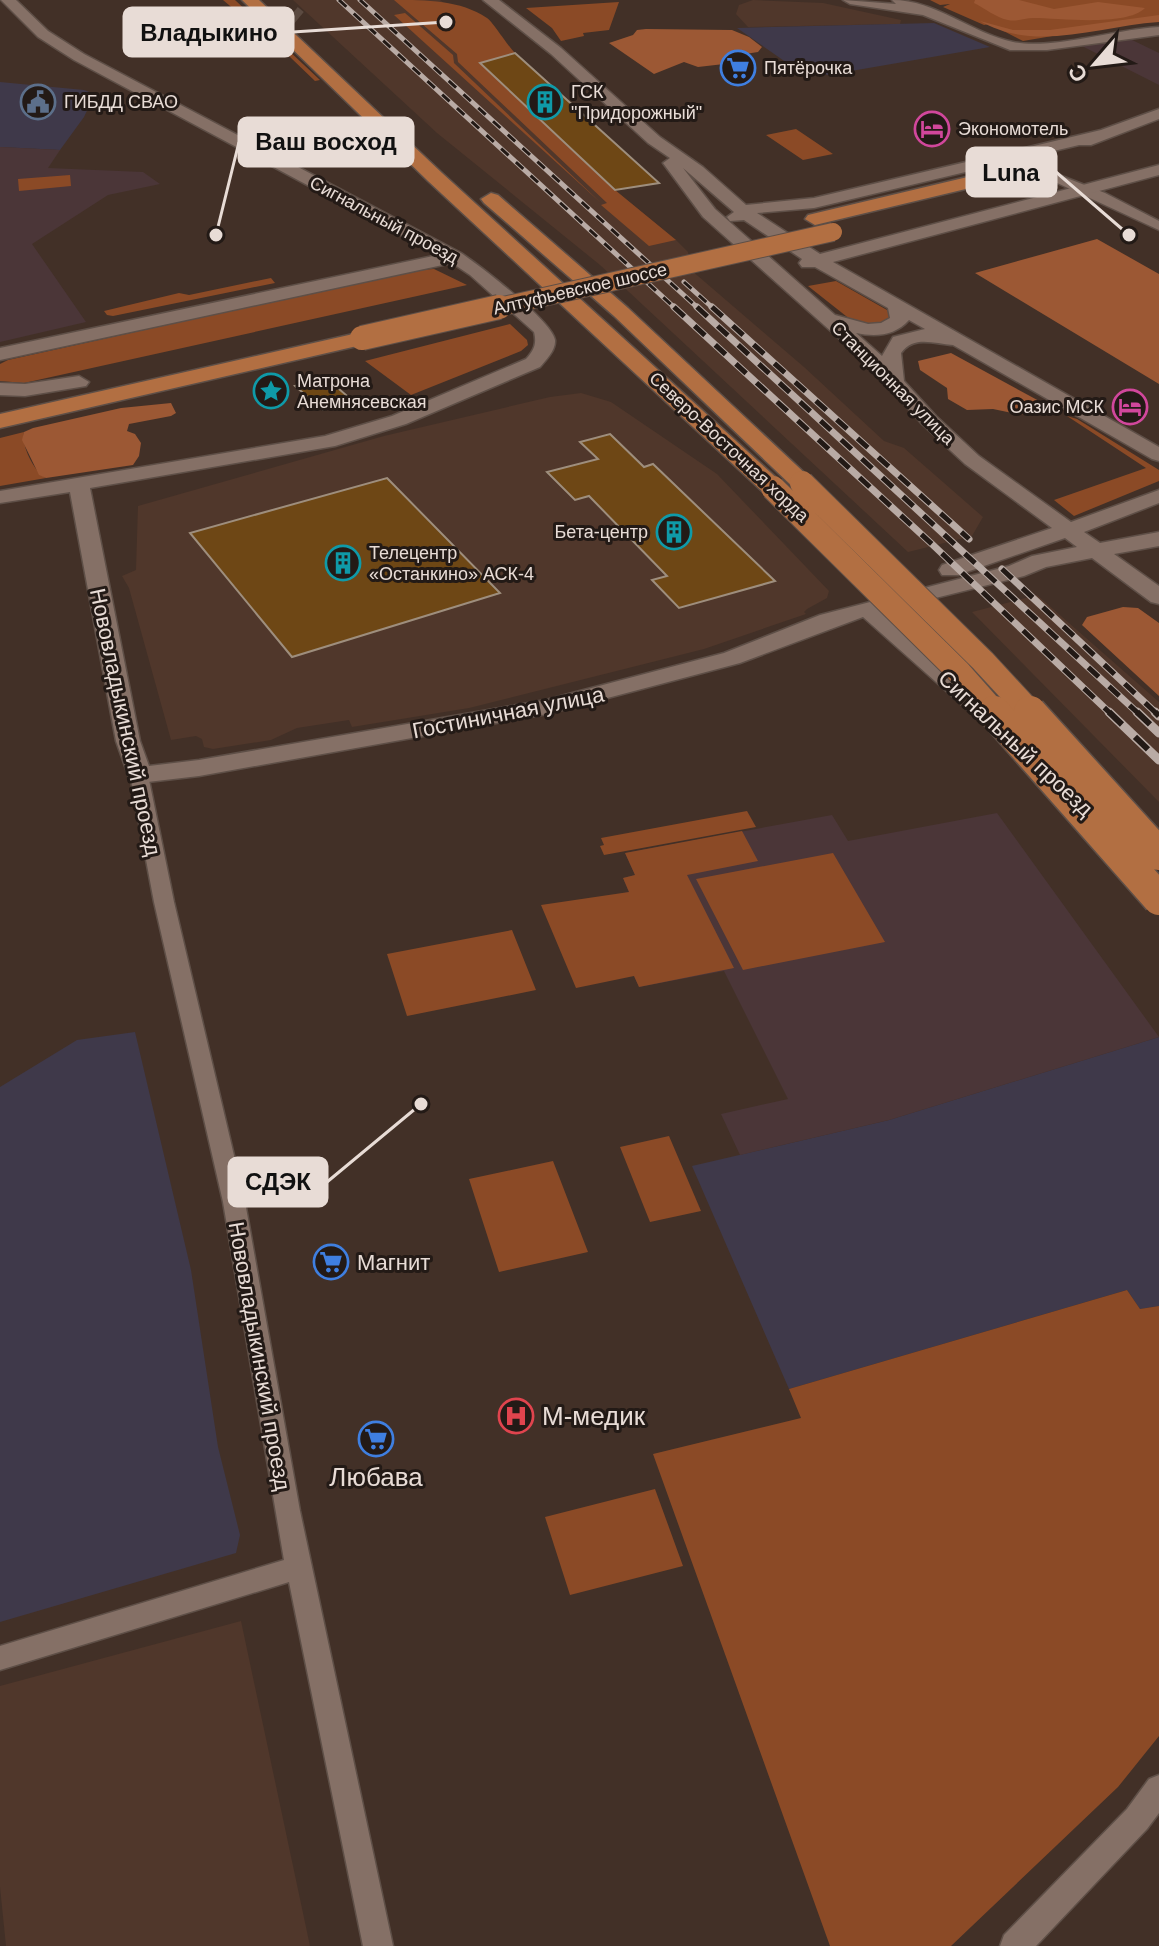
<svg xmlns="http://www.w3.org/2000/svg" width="1159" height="1946" viewBox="0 0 1159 1946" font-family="Arial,sans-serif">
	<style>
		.built { fill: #50372b }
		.industrial { fill: #3f394a }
		.education { fill: #4b3638 }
		.green { fill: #8b4a26 }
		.forest { fill: #9c5834 }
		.building { fill: #6e4715; stroke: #9e8e7d; stroke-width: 2 }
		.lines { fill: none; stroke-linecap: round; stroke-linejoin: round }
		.primary-tunnel { stroke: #5b4a41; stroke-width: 18; stroke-dasharray: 18 9; stroke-linecap: butt }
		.street-casing { stroke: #5e4f47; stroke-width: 3 }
		.secondary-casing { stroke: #5e4f47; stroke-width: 3 }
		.primary-casing { stroke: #5e4f47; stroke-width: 3 }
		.street { fill: #857066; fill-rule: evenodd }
		.secondary { fill: #857066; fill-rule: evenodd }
		.primary { fill: #b26f42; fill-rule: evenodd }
		.rail-far2-casing { stroke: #b9aba5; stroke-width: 5 }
		.rail-far1-casing { stroke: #b9aba5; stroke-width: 7 }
		.rail-casing { stroke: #b9aba5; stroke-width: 9 }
		.rail-far2 { stroke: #231a16; stroke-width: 3; stroke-dasharray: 10; stroke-linecap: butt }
		.rail-far1 { stroke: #231a16; stroke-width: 5; stroke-dasharray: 14; stroke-linecap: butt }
		.rail { stroke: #231a16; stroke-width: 6; stroke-dasharray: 18; stroke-linecap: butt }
		.primary-bridge-far2-casing { stroke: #5e4f47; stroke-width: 20; stroke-linecap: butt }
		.primary-bridge-far1-casing { stroke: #5e4f47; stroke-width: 26; stroke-linecap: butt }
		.primary-bridge-casing { stroke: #5e4f47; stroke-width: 35; stroke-linecap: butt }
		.primary-bridge-far2 { stroke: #b26f42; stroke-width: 18 }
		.primary-bridge-far1 { stroke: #b26f42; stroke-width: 24 }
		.primary-bridge { stroke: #b26f42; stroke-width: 32 }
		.labels { text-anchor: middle; stroke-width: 6; stroke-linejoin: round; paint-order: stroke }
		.far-poi-label { font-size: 18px; fill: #e8dcd6; stroke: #231a16; text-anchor: start }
		.far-street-label { font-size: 18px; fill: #e8dcd6; stroke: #231a16 }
		.street-label { font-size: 22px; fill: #e8dcd6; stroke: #231a16 }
		.poi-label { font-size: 22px; fill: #e8dcd6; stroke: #231a16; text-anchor: start }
		.near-poi-label { font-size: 26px; fill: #e8dcd6; stroke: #231a16; text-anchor: start }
		.leader { fill: none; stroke: #e8dcd6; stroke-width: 3 }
		.callout-dot { fill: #e8dcd6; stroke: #231a16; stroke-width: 3 }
		.callout { fill: #e8dcd6; stroke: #e8dcd6; stroke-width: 3 }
		.callout-label { font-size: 24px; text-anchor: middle; font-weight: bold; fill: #111 }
	</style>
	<rect width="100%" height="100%" fill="#423027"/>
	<path class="built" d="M 293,0 L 440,0 L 509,55 L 485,64 L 486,69 L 615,190 L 676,240 L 688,252 L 691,270 L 804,367 L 884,441 L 904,448 L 983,517 L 972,536 L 908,552 L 600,265 L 437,133 Z
		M 753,0 L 823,3 L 901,20 L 900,24 L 748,27 L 736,14 L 739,5 Z
		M 581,393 L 611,402 L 717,474 L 829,591 L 827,598 L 807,609 L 804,612 L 806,614 L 704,649 L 469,708 L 352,727 L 349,720 L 297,728 L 271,740 L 213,749 L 204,747 L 202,739 L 196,736 L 171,740 L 129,588 L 122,576 L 136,570 L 138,506 L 384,436 L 550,397 Z
		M 1037,595 L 1159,702 L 1159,802 L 972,612 Z
		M 241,1621 L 310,1946 L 6,1946 L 0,1887 L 0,1686 Z"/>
	<path class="industrial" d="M 934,23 L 990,47 L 828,75 L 790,65 L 737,28 Z
		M 0,82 L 84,90 L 95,94 L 84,117 L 60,150 L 0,147 Z
		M 135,1032 L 191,1270 L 218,1447 L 240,1535 L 236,1553 L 0,1622 L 0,1087 L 77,1040 Z
		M 1159,1037 L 1159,1306 L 1140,1309 L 1127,1290 L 789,1389 L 692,1166 L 889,1120 Z"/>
	<path class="education" d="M 1128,38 L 1159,53 L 1159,85 L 1078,44 Z
		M 0,147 L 60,150 L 48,168 L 143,172 L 160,184 L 108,195 L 32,244 L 86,322 L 0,342 Z
		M 997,813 L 1159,1037 L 889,1120 L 740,1155 L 721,1114 L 788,1099 L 724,971 L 639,987 L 599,898 L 629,892 L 623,878 L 635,875 L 625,853 L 832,815 L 848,841 Z"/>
	<path class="green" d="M 223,0 L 235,0 L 320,80 L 315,81 L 244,13 L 236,11 Z
		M 394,0 C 427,0 460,0 487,18 C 493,22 507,45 515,53 L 485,64 L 486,69 L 615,190 L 676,240 L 649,246 L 601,205 L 607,203 L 458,62 L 457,54 Z
		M 930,0 L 1159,0 L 1159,18 L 1023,41 L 990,24 L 984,25 L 943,7 L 950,4 L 940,5 Z
		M 619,2 L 609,30 L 583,33 L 584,36 L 561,41 L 552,28 L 526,8 Z
		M 405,13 L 453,55 L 454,63 L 601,203 L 394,15 Z
		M 796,129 L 833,154 L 803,160 L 766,135 Z
		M 70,175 L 71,186 L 19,191 L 18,179 Z
		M 434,269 L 467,285 L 24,383 L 0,381 L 0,364 L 8,360 L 416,270 Z
		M 271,278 L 275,283 L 113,316 L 107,315 L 104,311 L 179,293 L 189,295 Z
		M 836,281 L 887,310 L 893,319 L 875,326 L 851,320 L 808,286 Z
		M 510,324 L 527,340 L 528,345 L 521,351 L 411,395 L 365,361 Z
		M 1067,416 L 1077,419 L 1159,470 L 1159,481 L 1074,516 L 1054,500 L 1146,468 Z
		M 24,432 C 21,445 34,472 46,478 L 0,486 L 0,438 Z
		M 747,811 L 756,827 L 604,855 L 600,846 L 604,845 L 601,838 Z
		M 742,831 L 758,861 L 687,875 L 734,968 L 639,987 L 634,976 L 576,988 L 541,905 L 629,892 L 623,878 L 635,875 L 625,853 Z
		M 833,853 L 885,942 L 743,970 L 696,879 Z
		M 512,930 L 536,990 L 407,1016 L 387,954 Z
		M 669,1136 L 701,1211 L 650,1222 L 620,1147 Z
		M 553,1161 L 588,1252 L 499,1272 L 469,1179 Z
		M 1127,1290 L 1140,1309 L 1159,1306 L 1159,1736 L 1118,1787 L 951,1946 L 830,1946 L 653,1454 L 801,1418 L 789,1389 Z
		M 655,1489 L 683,1566 L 570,1595 L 545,1517 Z"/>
	<path class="forest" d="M 975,0 L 1019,0 L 1054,9 L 1098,2 L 1145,8 C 1126,27 1059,18 1033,18 C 1025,18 1016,22 1008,20 C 997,18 984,8 974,3 Z
		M 1159,15 L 1159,22 C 1099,26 1035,53 980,21 L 1013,30 L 1050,30 Z
		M 646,29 L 732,30 L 749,37 L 762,47 L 758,52 L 726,57 L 724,64 L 698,67 L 684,62 L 654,74 L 609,43 L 633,35 L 637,30 Z
		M 1097,239 L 1159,274 L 1159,384 L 975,273 Z
		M 951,353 L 1041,402 L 1042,415 L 1017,414 L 993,409 L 967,410 L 948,399 L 947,388 L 920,370 L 918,361 Z
		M 171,403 L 176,413 L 171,416 L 129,424 L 127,431 L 135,434 L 141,443 L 139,456 L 133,465 L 46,478 L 39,475 L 22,440 L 24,432 L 33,428 L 121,408 Z
		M 1123,607 L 1138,608 L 1159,623 L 1159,696 L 1082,625 L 1087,617 Z"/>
	<path class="building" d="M 515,53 L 607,136 L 659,183 L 615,190 L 480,63 Z
		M 325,377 L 353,401 L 323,410 L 295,386 Z
		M 610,434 L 644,467 L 653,464 L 775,581 L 679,608 L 652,580 L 667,576 L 589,496 L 575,500 L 547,472 L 598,459 L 580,442 Z
		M 387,478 L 500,593 L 292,657 L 190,533 Z"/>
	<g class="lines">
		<path class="primary-tunnel" d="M 292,14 L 298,19"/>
		<g class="street-casing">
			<path id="street" d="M 1059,175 L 1105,193 L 1159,221 L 1159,230 L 1055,182 L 1055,176 Z
				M 139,769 L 148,775 L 174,902 L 245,1202 L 300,1511 L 393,1946 L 363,1946 L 289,1582 L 0,1670 L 0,1646 L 284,1560 L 223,1202 L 154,902 L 130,775 Z
				M 1159,1775 L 1159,1813 L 1147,1829 L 1036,1946 L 1000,1946 L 1004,1935 L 1127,1809 L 1149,1779 Z"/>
		</g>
		<g class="secondary-casing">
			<path id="secondary" d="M 1,0 L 16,0 L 48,31 L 84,54 L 461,253 C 479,265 552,321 555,340 C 556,350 546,360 540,367 L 406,424 L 335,446 L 90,488 L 140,741 L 149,766 L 199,760 L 546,700 L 724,653 L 820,615 L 1009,566 L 1032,556 L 1077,547 L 1065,538 L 958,575 L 942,575 L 939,570 L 942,565 L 1052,528 L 965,464 L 922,424 L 870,366 L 703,217 L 663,163 L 670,158 L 648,143 L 551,54 L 483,0 L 499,0 L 561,48 L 660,137 L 703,167 L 746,205 L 814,198 L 1101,130 L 1159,109 L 1159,119 L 1091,145 L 1079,145 L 814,208 L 757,213 L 820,254 L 1159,165 L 1159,175 L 833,262 L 1159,447 L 1159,461 L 1152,459 L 953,345 C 934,344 914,335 901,353 L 904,381 L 936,416 L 979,456 L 1071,522 L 1159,490 L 1159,503 L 1084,532 L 1100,543 L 1159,532 L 1159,546 L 1114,554 L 1159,586 L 1159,604 L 1151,602 L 1092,558 L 1046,567 L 1024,576 L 883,611 L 990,704 L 993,709 L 990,714 L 972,714 L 863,617 L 740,663 L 547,714 L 199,776 L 139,783 L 130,780 L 116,741 L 70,492 L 0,503 L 0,491 L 325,436 L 392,416 L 526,359 C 534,350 537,344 534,332 L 470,275 L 452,263 L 0,360 L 0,348 L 438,255 L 74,60 L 38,37 ZM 683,168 L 734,212 L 727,217 L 730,221 L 744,220 L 802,259 L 799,263 L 802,267 L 815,267 L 888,308 L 890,318 L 881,323 L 868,324 L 835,315 L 715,209 ZM 909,320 L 925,329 L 893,337 L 882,356 L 856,333 C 875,337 895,336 909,320 Z
				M 843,0 L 896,4 L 892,0 C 936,0 971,33 1013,42 C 1051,50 1117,29 1159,27 L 1159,35 L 1047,50 L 1010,50 L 923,15 L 850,4 Z
				M 79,376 L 89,382 L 86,386 L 25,396 L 0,395 L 0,383 L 25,384 Z"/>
		</g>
		<g class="primary-casing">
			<path id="primary" d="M 242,0 L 259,0 L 442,173 L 782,483 L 785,488 L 782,493 L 764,493 L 428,181 Z
				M 1026,163 L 1033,165 L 1035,169 L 1033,173 L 815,225 L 805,219 L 808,215 Z
				M 491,193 L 498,195 L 628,308 L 810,478 L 814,483 L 810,488 L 794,488 L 614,316 L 484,203 L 481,199 Z
				M 362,332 L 373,338 L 370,343 L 0,428 L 0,414 Z"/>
		</g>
		<use href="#street" class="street"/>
		<use href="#secondary" class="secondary"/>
		<use href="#primary" class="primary"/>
		<g class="rail-far2-casing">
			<path id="rail-far2" d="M 339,0 L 676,309
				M 360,0 L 699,309
				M 684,282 L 714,309"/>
		</g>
		<g class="rail-far1-casing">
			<path id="rail-far1" d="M 674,307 L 933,545 L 1111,714
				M 697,307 L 1139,714
				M 712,307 L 969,539
				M 1002,569 L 1157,714"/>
		</g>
		<g class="rail-casing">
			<path id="rail" d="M 1109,712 L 1159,760
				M 1137,712 L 1159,733
				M 1155,712 L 1159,716"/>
		</g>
		<use href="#rail-far2" class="rail-far2"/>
		<use href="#rail-far1" class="rail-far1"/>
		<use href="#rail" class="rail"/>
		<g class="primary-bridge-far2-casing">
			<path id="primary-bridge-far2" d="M 490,309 L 833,232"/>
		</g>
		<g class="primary-bridge-far1-casing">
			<path id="primary-bridge-far1" d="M 362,338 L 499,307
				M 802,483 L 983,661 L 1032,714
				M 773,488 L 958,671 L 996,714"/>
		</g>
		<g class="primary-bridge-casing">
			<path id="primary-bridge" d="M 994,712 L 1159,899
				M 1030,712 L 1159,854"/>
		</g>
		<use href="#primary-bridge-far2" class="primary-bridge-far2"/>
		<use href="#primary-bridge-far1" class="primary-bridge-far1"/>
		<use href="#primary-bridge" class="primary-bridge"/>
	</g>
	<defs>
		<g id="supermarket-ring" transform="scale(1.8)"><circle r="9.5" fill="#231a16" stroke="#3f7fe0" stroke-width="1.5"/><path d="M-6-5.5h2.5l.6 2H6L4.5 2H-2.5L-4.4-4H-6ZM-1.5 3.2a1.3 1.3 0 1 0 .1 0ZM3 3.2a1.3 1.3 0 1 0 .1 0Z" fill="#3f7fe0"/></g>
		<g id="civic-ring" transform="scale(1.8)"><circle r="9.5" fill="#231a16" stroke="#5c6f8a" stroke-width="1.5"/><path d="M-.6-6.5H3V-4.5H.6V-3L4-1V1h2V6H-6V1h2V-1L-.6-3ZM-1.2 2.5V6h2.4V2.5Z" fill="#5c6f8a"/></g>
		<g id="building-ring" transform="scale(1.8)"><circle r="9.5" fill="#231a16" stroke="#0f9aa8" stroke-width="1.5"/><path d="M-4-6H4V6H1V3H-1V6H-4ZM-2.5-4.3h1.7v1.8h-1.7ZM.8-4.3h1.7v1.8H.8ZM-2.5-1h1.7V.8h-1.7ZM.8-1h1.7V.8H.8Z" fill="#0f9aa8"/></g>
		<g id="hotel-ring" transform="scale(1.8)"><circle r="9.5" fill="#231a16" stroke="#d1479c" stroke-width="1.5"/><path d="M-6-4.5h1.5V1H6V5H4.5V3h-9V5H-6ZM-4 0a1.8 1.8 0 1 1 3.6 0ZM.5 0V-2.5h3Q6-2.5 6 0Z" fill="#d1479c"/></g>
		<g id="sight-ring" transform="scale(1.8)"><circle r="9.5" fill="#231a16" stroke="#0f9aa8" stroke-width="1.5"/><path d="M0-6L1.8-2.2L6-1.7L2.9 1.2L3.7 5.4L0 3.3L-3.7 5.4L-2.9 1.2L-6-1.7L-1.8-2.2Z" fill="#0f9aa8"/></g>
		<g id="hospital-ring" transform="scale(1.8)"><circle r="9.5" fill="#231a16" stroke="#e0444e" stroke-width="1.5"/><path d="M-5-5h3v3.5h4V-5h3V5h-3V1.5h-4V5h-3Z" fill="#e0444e"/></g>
	</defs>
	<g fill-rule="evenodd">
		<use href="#supermarket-ring" x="738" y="68"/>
		<use href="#civic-ring" x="38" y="102"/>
		<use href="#building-ring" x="545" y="102"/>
		<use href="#hotel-ring" x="932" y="129"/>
		<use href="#sight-ring" x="271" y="391"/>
		<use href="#hotel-ring" x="1130" y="407"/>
		<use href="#building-ring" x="674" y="532"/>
		<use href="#building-ring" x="343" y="563"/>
		<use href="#supermarket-ring" x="331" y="1262"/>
		<use href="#hospital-ring" x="516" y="1416"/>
		<use href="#supermarket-ring" x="376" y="1439"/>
	</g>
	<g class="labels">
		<g class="far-poi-label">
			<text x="764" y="74">Пятёрочка</text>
			<text x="571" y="98">ГСК<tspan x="571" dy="21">"Придорожный"</tspan></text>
			<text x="64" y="108">ГИБДД СВАО</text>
			<text x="958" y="135">Экономотель</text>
			<text x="297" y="387">Матрона<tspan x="297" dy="21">Анемнясевская</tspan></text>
			<text x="1104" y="413" text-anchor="end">Оазис МСК</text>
			<text x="648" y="538" text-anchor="end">Бета-центр</text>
			<text x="369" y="559">Телецентр<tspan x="369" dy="21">«Останкино» АСК-4</tspan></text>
		</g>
		<g class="far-street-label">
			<text transform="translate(384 220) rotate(28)" y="6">Сигнальный проезд</text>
			<text transform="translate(580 289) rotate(-13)" y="6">Алтуфьевское шоссе</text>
			<text transform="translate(893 383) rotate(45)" y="6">Станционная улица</text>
			<text transform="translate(729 447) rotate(43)" y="6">Северо-Восточная хорда</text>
		</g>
		<g class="street-label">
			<text transform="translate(508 712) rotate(-11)" y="8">Гостиничная улица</text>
			<text transform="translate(126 722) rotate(78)" y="8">Нововладыкинский проезд</text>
			<text transform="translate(1016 743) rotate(43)" y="8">Сигнальный проезд</text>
			<text transform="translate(260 1356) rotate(80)" y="8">Нововладыкинский проезд</text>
		</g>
		<g class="poi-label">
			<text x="357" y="1270">Магнит</text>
		</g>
		<g class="near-poi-label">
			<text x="542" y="1425">М-медик</text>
			<text x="376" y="1486" text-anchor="middle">Любава</text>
		</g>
	</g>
	<path class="leader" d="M446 22L293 32M216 235L239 142M1129 235L1056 172M421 1104L327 1182"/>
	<g class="callout-dot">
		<circle cx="446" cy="22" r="8"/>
		<circle cx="216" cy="235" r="8"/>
		<circle cx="1129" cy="235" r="8"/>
		<circle cx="421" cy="1104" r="8"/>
	</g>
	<g class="callout">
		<rect x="124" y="8" width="169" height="48" rx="8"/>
		<rect x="239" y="118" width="174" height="48" rx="8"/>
		<rect x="967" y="148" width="89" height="48" rx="8"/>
		<rect x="229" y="1158" width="98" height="48" rx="8"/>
	</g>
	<g class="callout-label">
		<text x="209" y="41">Владыкино</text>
		<text x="326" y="150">Ваш восход</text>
		<text x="1011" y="181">Luna</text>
		<text x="278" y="1190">СДЭК</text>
	</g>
	<g transform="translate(1095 64) rotate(242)" stroke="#231a16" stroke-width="6" paint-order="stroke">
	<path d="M0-6L14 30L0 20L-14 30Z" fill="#e8dcd6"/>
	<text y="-12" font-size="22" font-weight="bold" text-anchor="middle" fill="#e8dcd6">С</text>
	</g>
</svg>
